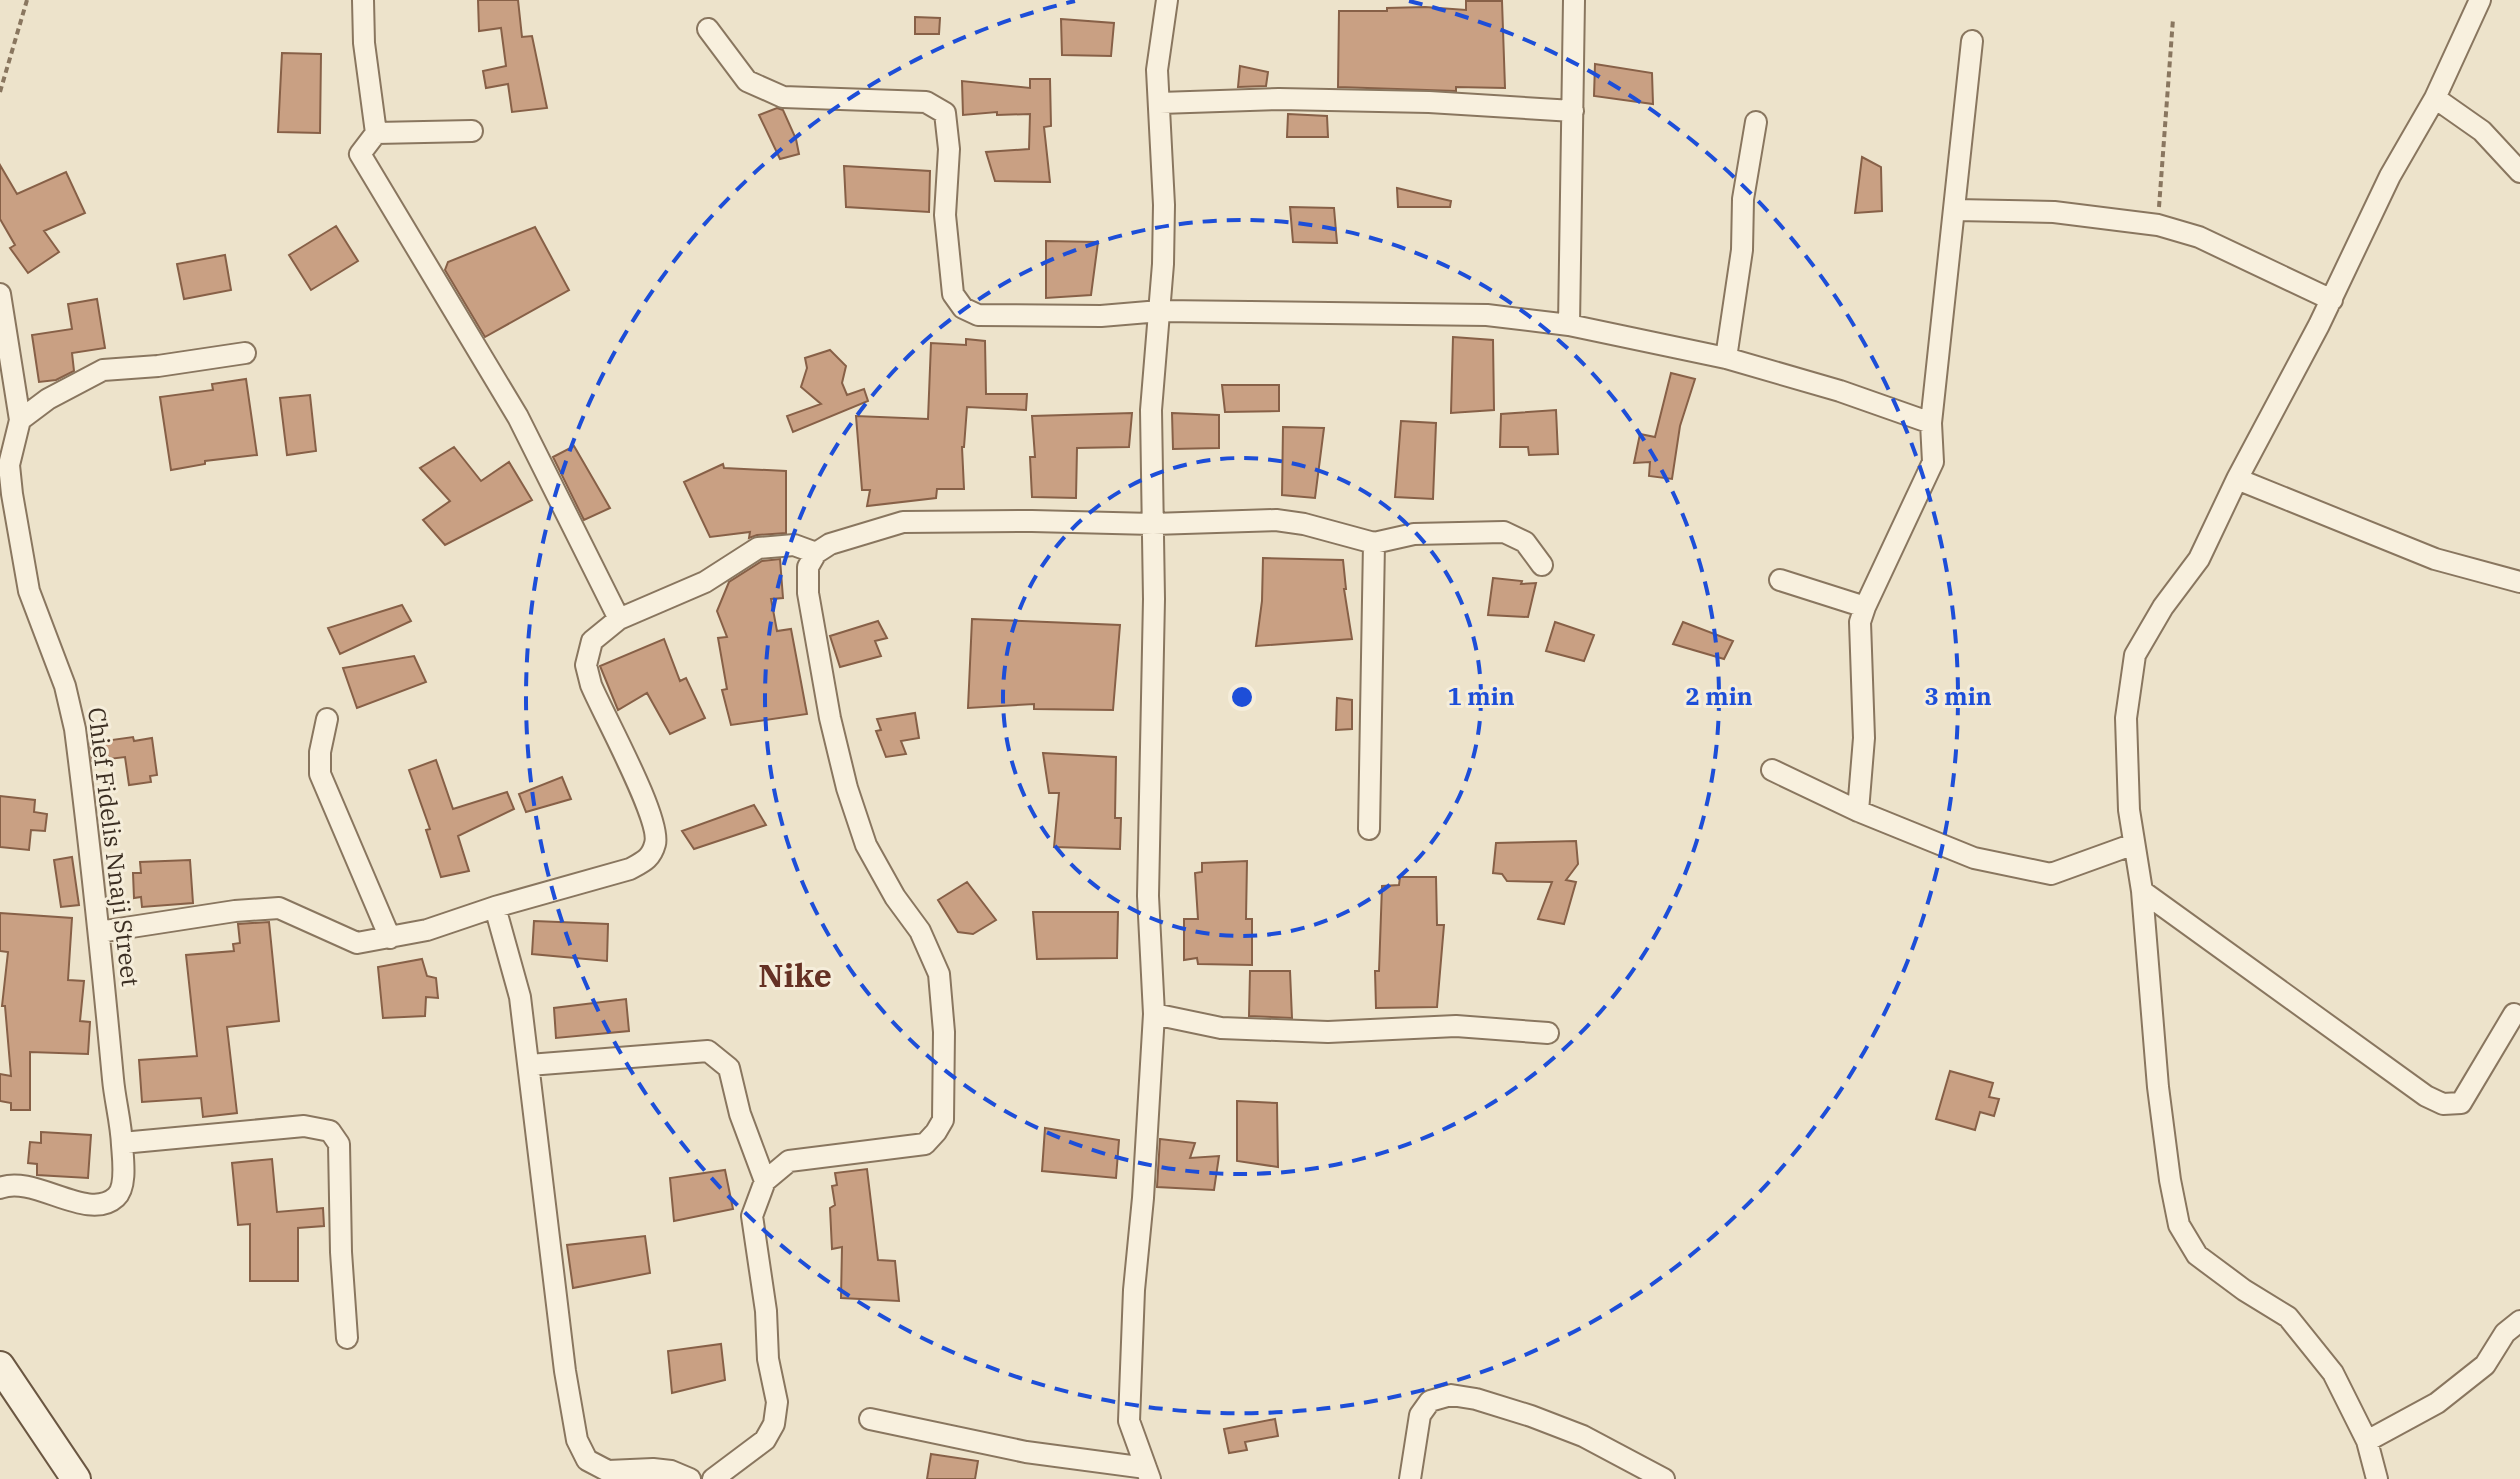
<svg xmlns="http://www.w3.org/2000/svg" width="2520" height="1479" viewBox="0 0 2520 1479" font-family="'IBM Plex Serif',serif">
	<style>
		.building { fill: #c9a083; stroke: #876047; stroke-width: 2 }
		.lines { fill: none; stroke-linecap: round; stroke-linejoin: round }
		.street-casing { stroke: #89765f; stroke-width: 24 }
		.secondary-casing { stroke: #6b5742; stroke-width: 32 }
		.path { stroke: #89765f; stroke-width: 4; stroke-dasharray: 6 4; stroke-linecap: butt }
		.street { stroke: #f8f0de; stroke-width: 20 }
		.secondary { stroke: #f8f0de; stroke-width: 28 }
		.ring { fill: none; stroke: #1d4ed8; stroke-width: 4; stroke-dasharray: 14 10 }
		.labels { text-anchor: middle; stroke-width: 6; stroke-linejoin: round; paint-order: stroke }
		.street-label { font-size: 24px; fill: #3b2e22; stroke: #f5edda }
		.district-label { font-size: 32px; font-weight: bold; fill: #653124; stroke: #f5edda }
		.centre { fill: #1d4ed8; stroke: #f5edda; stroke-width: 4 }
		.ring-label { font-size: 24px; text-anchor: middle; font-weight: bold; fill: #1d4ed8; stroke: #f5edda; stroke-width: 6; stroke-linejoin: round; paint-order: stroke }
	</style>
	<rect width="100%" height="100%" fill="#ede3cb"/>
	<path class="building" d="M 478,0 L 518,0 L 522,37 L 532,36 L 547,108 L 512,112 L 508,84 L 486,88 L 483,71 L 506,66 L 501,28 L 479,31 Z
		M 1466,1 L 1502,1 L 1505,88 L 1456,87 L 1456,91 L 1338,87 L 1339,11 L 1387,11 L 1387,8 L 1425,7 L 1466,10 Z
		M 915,17 L 940,18 L 939,34 L 915,34 Z
		M 1061,19 L 1114,23 L 1111,56 L 1062,55 Z
		M 282,53 L 321,54 L 320,133 L 278,132 Z
		M 1595,64 L 1652,73 L 1653,104 L 1594,96 Z
		M 1240,66 L 1268,72 L 1266,86 L 1238,87 Z
		M 1030,79 L 1050,79 L 1051,126 L 1044,127 L 1050,182 L 995,181 L 986,152 L 1029,149 L 1030,114 L 997,115 L 997,112 L 963,115 L 962,81 L 1030,88 Z
		M 777,108 L 783,110 L 796,139 L 799,154 L 780,159 L 759,115 Z
		M 1288,114 L 1327,116 L 1328,137 L 1287,137 Z
		M 1862,157 L 1881,167 L 1882,211 L 1855,213 Z
		M 0,165 L 17,194 L 66,172 L 85,213 L 44,231 L 59,252 L 28,273 L 10,248 L 15,245 L 0,219 Z
		M 844,166 L 930,171 L 929,212 L 846,207 Z
		M 1397,188 L 1451,201 L 1450,207 L 1398,207 Z
		M 1290,207 L 1334,208 L 1337,243 L 1293,242 Z
		M 336,226 L 358,261 L 311,290 L 289,255 Z
		M 535,227 L 569,290 L 485,337 L 445,270 L 448,262 Z
		M 1046,241 L 1098,242 L 1091,295 L 1046,298 Z
		M 225,255 L 231,290 L 184,299 L 177,264 Z
		M 97,299 L 105,348 L 72,353 L 74,371 L 56,380 L 39,382 L 32,335 L 72,329 L 68,304 Z
		M 1453,337 L 1493,340 L 1494,410 L 1451,413 Z
		M 966,339 L 985,341 L 986,394 L 1027,394 L 1026,410 L 967,407 L 964,447 L 962,447 L 964,489 L 937,489 L 936,498 L 867,506 L 870,490 L 862,490 L 856,416 L 928,419 L 931,343 L 966,345 Z
		M 830,350 L 846,366 L 842,383 L 847,395 L 864,389 L 868,401 L 793,432 L 787,416 L 821,404 L 801,387 L 807,368 L 805,358 Z
		M 1671,373 L 1695,379 L 1680,426 L 1672,479 L 1649,476 L 1650,462 L 1634,463 L 1640,434 L 1655,437 Z
		M 246,379 L 257,455 L 205,461 L 205,464 L 171,470 L 160,397 L 213,390 L 212,384 Z
		M 1222,385 L 1279,385 L 1279,411 L 1225,412 Z
		M 310,395 L 316,451 L 287,455 L 280,398 Z
		M 1556,410 L 1558,454 L 1529,455 L 1528,447 L 1500,447 L 1501,414 Z
		M 1132,413 L 1129,447 L 1077,448 L 1076,498 L 1032,497 L 1030,457 L 1035,457 L 1032,416 Z
		M 1172,413 L 1219,415 L 1219,448 L 1173,449 Z
		M 1401,421 L 1436,423 L 1433,499 L 1395,497 Z
		M 1283,427 L 1324,428 L 1315,498 L 1282,495 Z
		M 574,446 L 610,508 L 584,520 L 553,457 Z
		M 454,447 L 481,481 L 509,462 L 532,500 L 445,545 L 423,520 L 450,501 L 420,468 Z
		M 723,464 L 724,468 L 786,471 L 786,533 L 757,535 L 749,538 L 750,532 L 710,537 L 684,482 Z
		M 1263,558 L 1343,560 L 1346,589 L 1344,589 L 1352,639 L 1256,646 L 1262,601 Z
		M 780,559 L 783,598 L 771,599 L 777,631 L 791,629 L 807,714 L 731,725 L 722,690 L 727,689 L 718,638 L 727,637 L 717,611 L 729,582 L 762,561 Z
		M 1493,578 L 1522,581 L 1521,584 L 1536,583 L 1528,617 L 1488,615 Z
		M 402,605 L 411,621 L 340,654 L 328,628 Z
		M 972,619 L 1120,625 L 1113,710 L 1034,709 L 1034,704 L 968,708 Z
		M 878,621 L 887,638 L 875,641 L 881,656 L 840,667 L 830,636 Z
		M 1555,622 L 1594,635 L 1584,661 L 1546,651 Z
		M 1683,622 L 1733,641 L 1724,659 L 1673,644 Z
		M 664,639 L 680,681 L 686,678 L 705,718 L 670,734 L 647,693 L 618,710 L 600,666 Z
		M 414,656 L 426,682 L 357,708 L 343,668 Z
		M 1337,698 L 1352,700 L 1352,729 L 1336,730 Z
		M 915,713 L 919,738 L 901,741 L 906,754 L 886,757 L 876,731 L 881,730 L 877,719 Z
		M 133,737 L 134,741 L 152,738 L 157,775 L 150,776 L 151,782 L 129,785 L 125,757 L 92,761 L 90,743 Z
		M 1043,753 L 1116,757 L 1115,818 L 1121,818 L 1120,849 L 1054,847 L 1059,793 L 1049,793 Z
		M 436,760 L 453,809 L 507,792 L 514,809 L 458,836 L 469,871 L 441,877 L 426,830 L 430,829 L 409,770 Z
		M 562,777 L 571,799 L 526,812 L 519,794 Z
		M 0,796 L 35,800 L 34,812 L 47,814 L 45,831 L 31,830 L 29,850 L 0,847 Z
		M 754,805 L 766,825 L 694,849 L 682,831 Z
		M 1576,841 L 1578,864 L 1566,880 L 1576,882 L 1564,924 L 1538,919 L 1552,882 L 1507,881 L 1502,874 L 1493,873 L 1496,843 Z
		M 72,857 L 79,905 L 61,907 L 54,860 Z
		M 190,860 L 193,903 L 142,907 L 141,897 L 134,898 L 133,873 L 141,873 L 140,862 Z
		M 1247,861 L 1246,919 L 1252,919 L 1252,965 L 1198,964 L 1197,958 L 1184,960 L 1184,919 L 1198,919 L 1195,873 L 1202,872 L 1202,863 Z
		M 1400,877 L 1436,877 L 1437,925 L 1444,925 L 1437,1007 L 1376,1008 L 1375,971 L 1379,971 L 1382,886 L 1399,885 Z
		M 967,882 L 996,920 L 973,934 L 958,932 L 938,900 Z
		M 1033,912 L 1118,912 L 1117,958 L 1037,959 Z
		M 0,913 L 72,918 L 68,980 L 84,981 L 80,1021 L 90,1022 L 88,1054 L 30,1052 L 30,1110 L 11,1110 L 11,1103 L 0,1101 L 0,1074 L 11,1076 L 5,1006 L 2,1006 L 8,952 L 0,951 Z
		M 534,921 L 608,924 L 607,961 L 532,954 Z
		M 269,922 L 279,1021 L 227,1027 L 237,1113 L 203,1117 L 201,1098 L 142,1102 L 139,1060 L 197,1056 L 186,955 L 234,951 L 233,944 L 240,943 L 238,924 Z
		M 422,959 L 427,976 L 436,978 L 438,998 L 426,997 L 425,1016 L 383,1018 L 378,967 Z
		M 1250,971 L 1290,971 L 1292,1018 L 1249,1016 Z
		M 626,999 L 629,1031 L 556,1038 L 554,1008 Z
		M 1950,1071 L 1993,1083 L 1989,1097 L 1999,1099 L 1994,1116 L 1980,1112 L 1975,1130 L 1936,1119 Z
		M 1237,1101 L 1277,1103 L 1278,1167 L 1237,1161 Z
		M 1045,1128 L 1119,1140 L 1116,1178 L 1042,1171 Z
		M 41,1132 L 91,1135 L 88,1178 L 37,1175 L 37,1164 L 28,1163 L 30,1142 L 41,1143 Z
		M 1160,1139 L 1195,1143 L 1190,1158 L 1219,1156 L 1214,1190 L 1157,1187 Z
		M 272,1159 L 277,1212 L 323,1208 L 324,1226 L 298,1228 L 298,1281 L 250,1281 L 250,1224 L 238,1225 L 232,1163 Z
		M 867,1169 L 878,1260 L 895,1261 L 899,1301 L 841,1298 L 842,1247 L 832,1249 L 830,1208 L 835,1205 L 832,1186 L 837,1185 L 835,1173 Z
		M 725,1170 L 733,1209 L 674,1221 L 670,1178 Z
		M 645,1236 L 650,1273 L 573,1288 L 567,1245 Z
		M 721,1344 L 725,1380 L 672,1393 L 668,1351 Z
		M 1275,1419 L 1278,1436 L 1245,1442 L 1247,1450 L 1229,1453 L 1224,1429 Z
		M 931,1454 L 978,1461 L 975,1479 L 927,1479 Z"/>
	<g class="lines">
		<g class="street-casing">
			<path id="street" d="M 363,0 L 364,43 L 376,133 L 360,154 L 518,417 L 619,619
				M 708,29 L 747,81 L 783,97 L 926,102 L 945,113 L 949,149 L 945,215 L 953,294 L 963,308 L 978,315 L 1101,316 L 1160,311 L 1487,315 L 1569,325 L 1726,358 L 1840,391 L 1931,423
				M 2435,98 L 2482,131 L 2520,172
				M 1160,103 L 1279,99 L 1429,102 L 1573,111
				M 376,133 L 472,131
				M 1956,210 L 2054,212 L 2158,225 L 2199,237 L 2332,300
				M 0,294 L 20,420 L 9,465 L 12,494 L 29,591 L 65,686 L 75,729 C 90,845 102,962 113,1079 C 115,1101 121,1122 122,1145 C 123,1159 127,1187 116,1197 C 88,1223 34,1174 0,1188
				M 1569,325 L 1574,0
				M 1726,358 L 1742,250 L 1743,199 L 1756,122
				M 20,420 L 48,399 L 103,370 L 158,366 L 245,353
				M 2237,479 L 2435,559 L 2520,582
				M 1780,580 L 1865,607
				M 327,719 L 320,752 L 320,774 L 390,938
				M 1772,770 L 1858,811 L 1974,858 L 2051,874 L 2134,844
				M 1858,811 L 1864,738 L 1860,622 L 1865,607 L 1933,462 L 1931,423 L 1972,41
				M 1369,829 L 1374,543
				M 2142,891 L 2426,1096 L 2443,1104 L 2461,1103 L 2514,1014
				M 495,907 L 520,997 L 565,1371 L 577,1440 L 587,1460 L 608,1471 L 653,1469 L 671,1471 L 690,1479
				M 99,932 L 235,911 L 279,908 L 357,943 L 427,930 L 495,907 L 630,869 C 643,862 651,859 655,844 C 662,820 603,714 591,685 L 586,665 L 592,641 L 619,619 L 705,582 L 758,548 L 794,545 L 816,553
				M 1154,1014 L 1221,1028 L 1328,1032 L 1456,1026 L 1548,1033
				M 529,1065 L 708,1051 L 729,1068 L 740,1114 L 765,1181
				M 122,1143 L 304,1126 L 330,1131 L 339,1144 L 341,1252 L 347,1338
				M 870,1419 L 1026,1452 L 1146,1468
				M 2367,1441 L 2437,1403 L 2485,1365 L 2505,1333 L 2520,1321
				M 713,1479 L 765,1440 L 774,1424 L 777,1402 L 768,1359 L 766,1311 L 752,1216 L 765,1181 L 789,1161 L 925,1144 L 936,1132 L 943,1120 L 944,1032 L 939,974 L 920,931 L 895,897 L 866,845 L 847,788 L 830,718 L 808,593 L 808,567 L 816,553 L 830,544 L 903,522 L 1032,521 L 1153,524 L 1276,520 L 1304,524 L 1374,543 L 1414,534 L 1504,532 L 1525,542 L 1542,565
				M 1150,1479 L 1129,1421 L 1134,1290 L 1143,1198 L 1154,1014 L 1148,896 L 1154,599 L 1151,410 L 1163,264 L 1164,205 L 1157,70 L 1167,0
				M 1410,1479 L 1420,1415 L 1430,1401 L 1451,1395 L 1476,1399 L 1531,1416 L 1583,1436 L 1664,1479
				M 2377,1479 L 2367,1441 L 2333,1373 L 2288,1317 L 2244,1290 L 2197,1255 L 2179,1225 L 2170,1180 L 2158,1087 L 2142,891 L 2129,810 L 2126,718 L 2135,655 L 2163,607 L 2199,559 L 2237,479 L 2319,325 L 2390,176 L 2435,98 L 2480,0"/>
		</g>
		<g class="secondary-casing">
			<path id="secondary" d="M 0,1366 L 76,1479"/>
		</g>
		<path class="path" d="M 0,92 L 27,0
			M 2159,207 L 2173,19"/>
		<use href="#street" class="street"/>
		<use href="#secondary" class="secondary"/>
	</g>
	<g class="ring">
		<circle cx="1242" cy="697" r="239"/>
		<circle cx="1242" cy="697" r="477"/>
		<path d="M1409 1A716 716 0 1 1 1075 1"/>
	</g>
	<g class="labels">
		<g class="street-label">
			<text transform="translate(113 847) rotate(83)" y="8">Chief Fidelis Nnaji Street</text>
		</g>
		<g class="district-label">
			<text x="795" y="987">Nike</text>
		</g>
	</g>
	<circle cx="1242" cy="697" r="12" class="centre"/>
	<g class="ring-label">
		<text x="1481" y="705">1 min</text>
		<text x="1719" y="705">2 min</text>
		<text x="1958" y="705">3 min</text>
	</g>
</svg>
